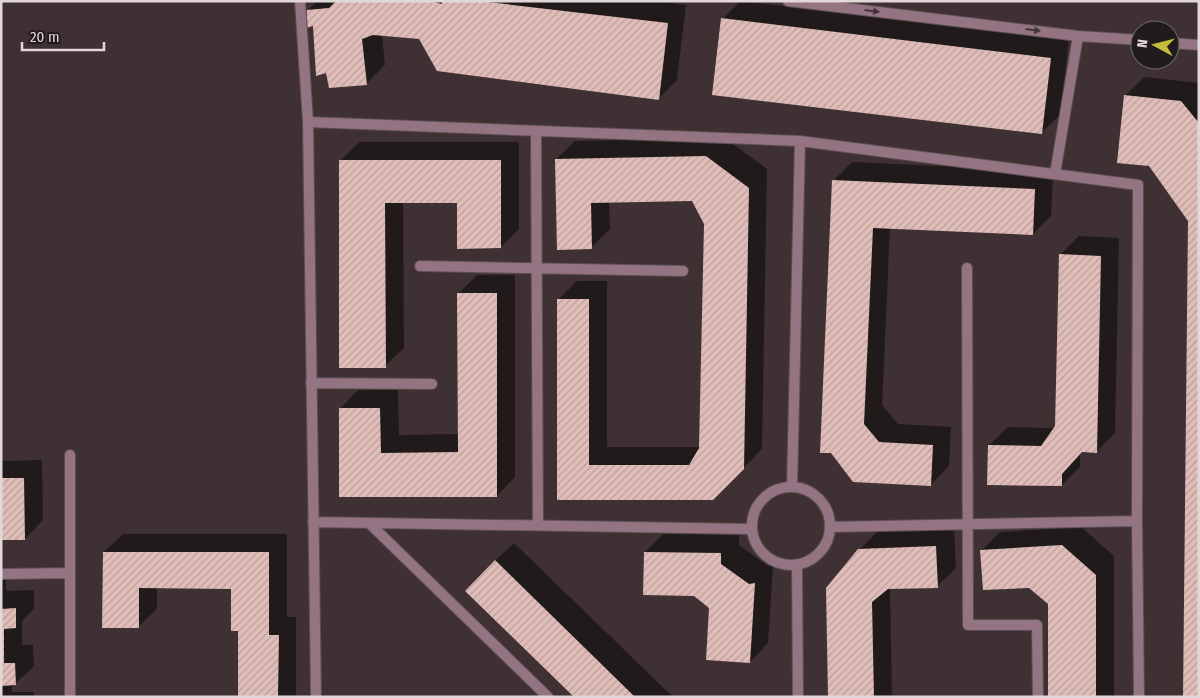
<svg xmlns="http://www.w3.org/2000/svg" width="1200" height="698" viewBox="0 0 1200 698" font-family="'Fira Sans Condensed',sans-serif">
	<style>
		.shadow { fill: #0007 }
		.building { fill: url(#building-hatch) }
		.lines { fill: none; stroke-linecap: round; stroke-linejoin: round }
		.minor-casing { stroke: #5c4f51; stroke-width: 12 }
		.minor { stroke: #947382; stroke-width: 10 }
		.oneway { fill: #44353b }
	</style>
	<defs>
		<pattern id="building-hatch" width="6" height="6" patternUnits="userSpaceOnUse" patternTransform="scale(1.25)"><rect width="6" height="6" fill="#e0bdb8"/><path d="M-1 1l2-2M0 6l6-6M5 7l2-2" fill="none" stroke="#b99e9a"/></pattern>
	</defs>
	<rect width="100%" height="100%" fill="#3f3133"/>
	<path class="shadow" d="M 317,1 L 657,1 L 686,5 L 677,80 L 658,99 L 419,37 L 382,34 L 385,65 L 367,83 L 314,24 L 308,10 Z
		M 740,1 L 1069,40 L 1060,115 L 1041,133 L 723,19 Z
		M 1144,77 L 1199,83 L 1199,697 L 1190,221 L 1150,165 L 1125,96 Z
		M 725,138 L 767,169 L 762,449 L 732,480 L 558,499 L 558,300 L 577,281 L 607,281 L 607,447 L 700,447 L 705,223 L 692,200 L 609,201 L 610,229 L 591,248 L 556,159 L 575,141 Z
		M 359,142 L 519,142 L 519,229 L 501,247 L 459,202 L 403,201 L 404,348 L 385,366 L 340,161 Z
		M 852,162 L 1053,171 L 1051,216 L 1033,234 L 890,228 L 882,405 L 898,424 L 951,427 L 949,466 L 931,485 L 854,481 L 833,181 Z
		M 1079,236 L 1119,238 L 1115,433 L 1097,451 L 1083,451 L 1080,454 L 1080,467 L 1062,485 L 989,445 L 1008,427 L 1056,428 L 1060,255 Z
		M 477,275 L 515,275 L 515,477 L 497,496 L 340,496 L 340,409 L 358,390 L 398,390 L 399,435 L 459,434 L 459,293 Z
		M 42,460 L 43,520 L 25,539 L 1,539 L 1,461 Z
		M 1081,527 L 1114,556 L 1114,697 L 1050,697 L 1049,603 L 981,551 L 1000,532 Z
		M 954,528 L 956,568 L 937,586 L 890,588 L 892,697 L 830,697 L 859,550 L 878,531 Z
		M 123,534 L 287,534 L 287,617 L 296,617 L 296,697 L 239,697 L 240,630 L 232,587 L 157,587 L 157,609 L 138,627 L 104,552 Z
		M 663,534 L 739,535 L 739,545 L 768,566 L 773,565 L 768,643 L 750,662 L 711,607 L 645,552 Z
		M 514,543 L 673,697 L 576,697 L 495,561 Z
		M 1,580 L 6,580 L 6,591 L 34,590 L 34,609 L 22,621 L 22,645 L 33,645 L 34,666 L 15,684 L 12,684 L 12,692 L 34,692 L 34,697 L 1,697 Z"/>
	<path class="building" d="M 336,1 L 430,1 L 442,4 L 442,1 L 479,1 L 668,23 L 659,100 L 437,71 L 419,39 L 373,35 L 362,39 L 367,85 L 329,88 L 326,73 L 316,76 L 313,26 L 306,28 L 307,10 L 329,8 Z
		M 721,18 L 1051,58 L 1042,134 L 712,95 Z
		M 1124,95 L 1181,101 L 1199,123 L 1199,697 L 1183,697 L 1188,221 L 1149,166 L 1117,163 Z
		M 706,156 L 749,188 L 744,469 L 713,500 L 557,500 L 557,299 L 589,299 L 589,465 L 689,465 L 699,448 L 704,224 L 692,201 L 591,203 L 592,249 L 557,250 L 555,159 Z
		M 339,160 L 501,160 L 501,248 L 457,249 L 457,203 L 385,203 L 386,368 L 339,368 Z
		M 832,180 L 1035,189 L 1033,235 L 873,228 L 864,424 L 879,442 L 933,445 L 931,486 L 853,482 L 831,453 L 820,453 Z
		M 1059,254 L 1101,256 L 1097,453 L 1082,452 L 1062,474 L 1062,486 L 987,485 L 988,445 L 1041,446 L 1055,426 Z
		M 457,293 L 497,293 L 497,497 L 339,497 L 339,408 L 380,408 L 381,453 L 458,452 Z
		M 1,478 L 24,478 L 25,540 L 1,540 Z
		M 1062,545 L 1096,575 L 1096,697 L 1048,697 L 1048,604 L 1029,588 L 983,590 L 980,550 Z
		M 936,546 L 938,588 L 888,589 L 872,602 L 874,697 L 828,697 L 826,588 L 858,549 Z
		M 103,552 L 269,552 L 269,635 L 279,635 L 278,697 L 238,697 L 238,631 L 231,631 L 231,589 L 139,588 L 139,628 L 102,628 Z
		M 644,552 L 721,553 L 721,564 L 749,584 L 755,583 L 750,663 L 706,660 L 709,608 L 694,596 L 643,595 Z
		M 495,560 L 635,697 L 574,697 L 465,591 Z
		M 16,608 L 16,628 L 4,629 L 4,663 L 15,663 L 16,685 L 1,686 L 1,609 Z"/>
	<g class="lines">
		<g class="minor-casing">
			<path id="minor" d="M 300,1 L 308,122 L 316,697
				M 788,1 L 1078,36 L 1140,40
				M 1170,43 L 1199,45
				M 308,122 L 800,141 L 1138,185 L 1137,521 L 1139,697
				M 536,131 L 538,525
				M 1055,174 L 1078,36
				M 420,266 L 683,271
				M 967,268 L 968,625 L 1037,625 L 1038,697
				M 311,383 L 432,384
				M 70,455 L 70,697
				M752 526a39 39 0 1 1 78 0a39 39 0 1 1-78 0Z
				M 792,487 L 800,141
				M 313,522 L 751,529
				M 369,523 L 548,697
				M 830,527 L 1137,521
				M 797,565 L 798,697
				M 1,574 L 70,573"/>
		</g>
		<use href="#minor" class="minor"/>
	</g>
	<defs><path id="oneway-solid" d="M-6-.8H1V-3.2L6.5 0L1 3.2V.8H-6Z" transform="scale(1.25)"/></defs>
	<g class="oneway">
		<use href="#oneway-solid" transform="translate(872 11) rotate(7)"/>
		<use href="#oneway-solid" transform="translate(1033 30) rotate(7)"/>
	</g>
	<rect width="1200" height="698" fill="none" stroke="#e2d8da" stroke-width="5"/>
	<g transform="translate(1155 45) rotate(277)"><circle r="24" fill="#211b1c" stroke="#6e6768"/>
	<path d="M0-4L9 19L0 12L-9 19Z" fill="#c4bd3e"/>
	<text y="-8" font-size="14" font-weight="bold" text-anchor="middle" fill="#e2d8da">N</text>
	</g>
	<path d="M22 42v8h82v-8" fill="none" stroke="#e2d8da" stroke-width="2.5"/>
	<text x="30" y="42" font-size="15" fill="#e2d8da" stroke="#211b1c" stroke-width="4" paint-order="stroke">20 m</text>
</svg>
